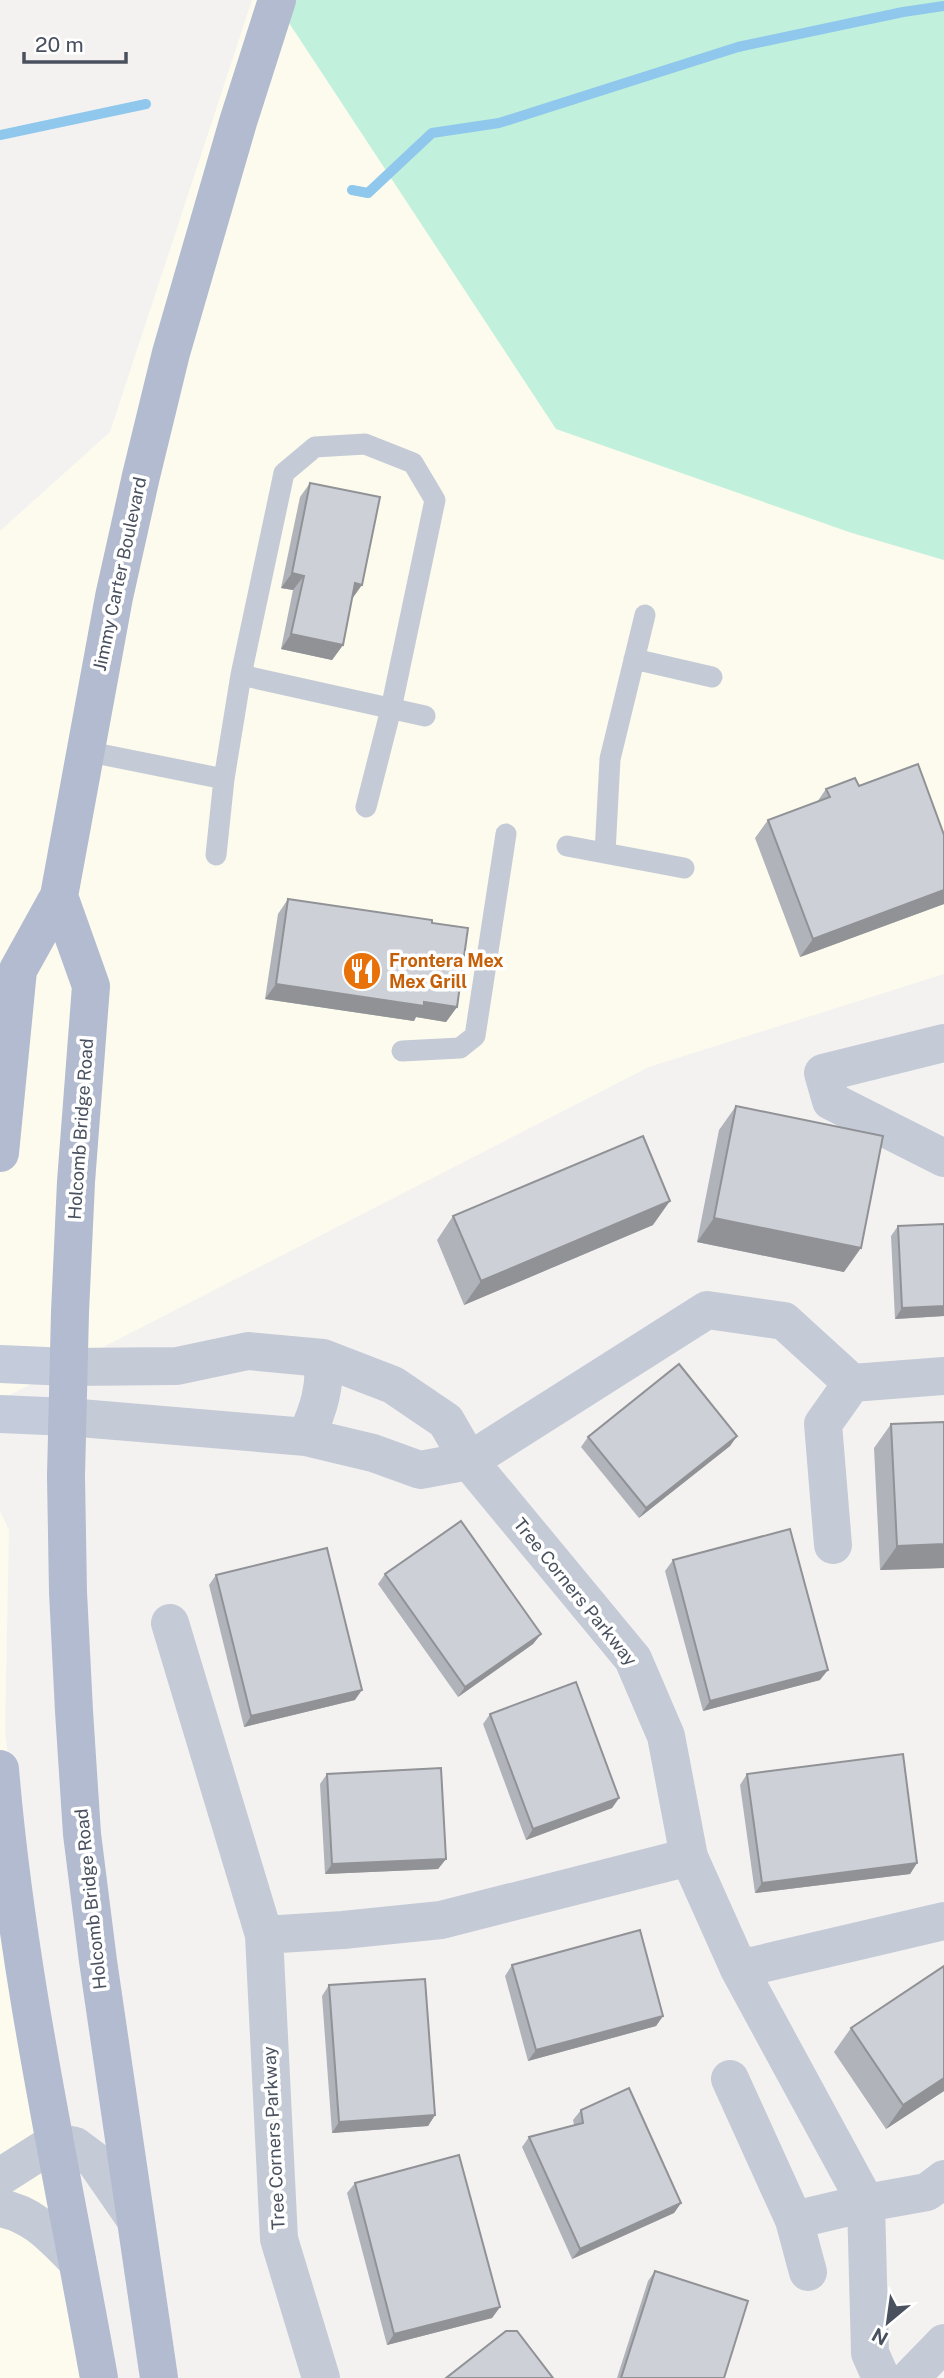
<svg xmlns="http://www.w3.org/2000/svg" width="944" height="2378" viewBox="0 0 944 2378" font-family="'Public Sans',sans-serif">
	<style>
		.commercial { fill: #fcfbed }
		.green { fill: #c1f0dc }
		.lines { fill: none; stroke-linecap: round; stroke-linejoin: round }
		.stream { stroke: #8fc8ec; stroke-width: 10 }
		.service { stroke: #c5cbd6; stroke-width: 21 }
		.minor { stroke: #c5cbd6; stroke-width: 38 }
		.tertiary { stroke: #c5cbd6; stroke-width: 38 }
		.secondary { stroke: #c4cbda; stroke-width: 38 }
		.primary { stroke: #b2bbcf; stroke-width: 38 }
		.wall { fill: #b0b3b9 }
		.shaded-wall { fill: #909296 }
		.building { fill: #cdd0d7; stroke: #909296; stroke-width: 2 }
		.labels { text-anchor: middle; stroke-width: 7; stroke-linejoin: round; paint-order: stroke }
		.street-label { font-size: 18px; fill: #49515f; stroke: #fff }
		.food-label { font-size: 18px; font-weight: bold; fill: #c56008; stroke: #fff; text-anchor: start }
	</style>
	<rect width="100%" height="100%" fill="#f4f2f1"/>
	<path class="commercial" d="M 252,0 L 274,0 L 849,532 L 944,560 L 944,974 L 649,1067 L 0,1400 L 0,531 L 110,432 Z
		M 0,1511 L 9,1530 L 5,1730 L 50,2111 L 98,2378 L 0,2378 Z"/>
	<path class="green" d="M 274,0 L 944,0 L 944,560 L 849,532 L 556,429 Z"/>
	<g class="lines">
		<path class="stream" d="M 0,135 L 146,104
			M 352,190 L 368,193 L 432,133 L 499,123 L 738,47 L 903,12 L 944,6"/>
		<path class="service" d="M 634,659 L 712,677
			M 241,675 L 425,716
			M 85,751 L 224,779
			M 567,846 L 684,868
			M 605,853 L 610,759 L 645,615
			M 216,855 L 224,779 L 241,675 L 284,473 L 315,447 L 365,444 L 413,463 L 435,500 L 391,709 L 366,807
			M 402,1051 L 460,1048 L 475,1036 L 506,834"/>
		<path class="minor" d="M 944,1043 L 823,1073 L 831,1101 L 944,1158
			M 69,1367 L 177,1366 L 248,1351 L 323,1358 L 393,1385 L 446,1421 L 469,1461 L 633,1659 L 666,1736 L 689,1857 L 739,1969
			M 68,1417 L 306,1437 L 373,1453 L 420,1470 L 469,1461 L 707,1310 L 784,1321 L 852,1383 L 944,1376
			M 306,1437 C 318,1411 326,1387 323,1358
			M 833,1545 L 823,1424 L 852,1383
			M 170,1623 L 264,1935 L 343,1930 L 441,1920 L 689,1857
			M 264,1935 L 279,2239 L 321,2378
			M 730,2079 L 794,2220
			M 808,2272 L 794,2220 L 866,2203 L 739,1969 L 944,1921
			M 881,2378 L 870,2353 L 866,2203 L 927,2192 L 944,2179
			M 910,2378 L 944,2343"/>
		<path class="tertiary" d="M 0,2177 L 55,2142 L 75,2146 L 95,2161 L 133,2216
			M 0,2208 C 34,2214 54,2238 77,2261"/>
		<path class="secondary" d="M 0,1364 L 69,1367
			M 0,1414 L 68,1417"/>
		<path class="primary" d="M 59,896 L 91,986 L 76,1182 L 70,1312 L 66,1476 L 68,1592 L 74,1711 L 82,1834 L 98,1961 L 159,2378
			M 0,1153 L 18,970 L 59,896 L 114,597 L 141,476 L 171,353 L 238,122 L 277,0
			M 0,1769 C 17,1974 63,2176 99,2378"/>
	</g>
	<path class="wall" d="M 310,483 L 352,599 L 343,645 L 332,660 L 281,649 L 293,590 L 281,588 L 300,497 Z
		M 859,786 L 944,835 L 944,904 L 800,957 L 755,838 L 768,820 L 817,802 L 826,789 Z
		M 288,899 L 432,923 L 457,1007 L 446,1022 L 416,1017 L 414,1021 L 265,999 L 278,914 Z
		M 736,1106 L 844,1272 L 697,1242 L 719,1130 Z
		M 453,1216 L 653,1225 L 464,1305 L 437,1240 Z
		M 898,1226 L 944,1316 L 895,1319 L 891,1236 Z
		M 944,1422 L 944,1568 L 880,1570 L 874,1448 L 891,1424 Z
		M 737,1436 L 730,1446 L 639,1518 L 581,1447 L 588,1437 Z
		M 673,1560 L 820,1680 L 703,1711 L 665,1571 Z
		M 385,1574 L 541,1634 L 533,1644 L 458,1697 L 378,1584 Z
		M 216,1575 L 355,1700 L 244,1727 L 209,1585 Z
		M 490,1714 L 619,1798 L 612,1808 L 526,1840 L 483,1724 Z
		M 327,1774 L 446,1859 L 438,1869 L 325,1874 L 320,1784 Z
		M 747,1774 L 917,1863 L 910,1874 L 755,1893 L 740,1785 Z
		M 512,1965 L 663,2016 L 656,2026 L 528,2061 L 505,1976 Z
		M 944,1966 L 944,2091 L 886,2129 L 834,2052 L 851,2028 Z
		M 329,1985 L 435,2115 L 428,2126 L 332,2133 L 322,1996 Z
		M 581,2110 L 681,2203 L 674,2213 L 572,2259 L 522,2147 L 529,2137 L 574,2125 L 573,2120 Z
		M 355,2183 L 500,2307 L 492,2318 L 387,2345 L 347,2193 Z
		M 655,2271 L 724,2378 L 617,2378 L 648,2281 Z"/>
	<path class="shaded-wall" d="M 292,573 L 304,576 L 293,590 L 281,588 Z
		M 355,583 L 362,585 L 352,599 Z
		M 291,634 L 343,645 L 332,660 L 281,649 Z
		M 944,890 L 944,904 L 800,957 L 813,939 Z
		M 276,984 L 424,1002 L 457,1007 L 446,1022 L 416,1017 L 414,1021 L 265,999 Z
		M 670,1201 L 653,1225 L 464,1305 L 481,1281 Z
		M 714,1218 L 861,1248 L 844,1272 L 697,1242 Z
		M 944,1306 L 944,1316 L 895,1319 L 902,1308 Z
		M 737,1436 L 730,1446 L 639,1518 L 646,1508 Z
		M 944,1544 L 944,1568 L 880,1570 L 897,1546 Z
		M 541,1634 L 533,1644 L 458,1697 L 465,1687 Z
		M 828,1670 L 820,1680 L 703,1711 L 710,1701 Z
		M 362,1690 L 355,1700 L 244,1727 L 251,1716 Z
		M 619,1798 L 612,1808 L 526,1840 L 533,1829 Z
		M 446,1859 L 438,1869 L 325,1874 L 332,1864 Z
		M 917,1863 L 910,1874 L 755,1893 L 762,1883 Z
		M 663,2016 L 656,2026 L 528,2061 L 536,2050 Z
		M 944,2078 L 944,2091 L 886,2129 L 903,2105 Z
		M 435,2115 L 428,2126 L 332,2133 L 339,2122 Z
		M 681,2203 L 674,2213 L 572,2259 L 580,2249 Z
		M 500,2307 L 492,2318 L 387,2345 L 394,2334 Z"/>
	<path class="building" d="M 310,483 L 380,497 L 362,585 L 355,583 L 343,645 L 291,634 L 304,576 L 292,573 Z
		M 918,764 L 944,835 L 944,890 L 813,939 L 768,820 L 830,797 L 826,789 L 855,778 L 859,786 Z
		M 288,899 L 432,920 L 432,923 L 468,928 L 457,1007 L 424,1002 L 424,1006 L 276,984 Z
		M 736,1106 L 883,1136 L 861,1248 L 714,1218 Z
		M 643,1136 L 670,1201 L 481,1281 L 453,1216 Z
		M 944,1224 L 944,1306 L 902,1308 L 898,1226 Z
		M 679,1364 L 737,1436 L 646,1508 L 588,1437 Z
		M 944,1422 L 944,1544 L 897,1546 L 891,1424 Z
		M 461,1521 L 541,1634 L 465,1687 L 385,1574 Z
		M 790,1529 L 828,1670 L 710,1701 L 673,1560 Z
		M 327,1548 L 362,1690 L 251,1716 L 216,1575 Z
		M 576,1682 L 619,1798 L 533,1829 L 490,1714 Z
		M 903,1754 L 917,1863 L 762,1883 L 747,1774 Z
		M 441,1768 L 446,1859 L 332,1864 L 327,1774 Z
		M 640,1930 L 663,2016 L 536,2050 L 512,1965 Z
		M 944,1966 L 944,2078 L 903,2105 L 851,2028 Z
		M 425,1979 L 435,2115 L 339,2122 L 329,1985 Z
		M 629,2088 L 681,2203 L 580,2249 L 529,2137 L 583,2123 L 581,2110 Z
		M 459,2155 L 500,2307 L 394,2334 L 355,2183 Z
		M 655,2271 L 748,2301 L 724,2378 L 621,2378 Z
		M 506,2331 L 517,2331 L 553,2378 L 446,2378 Z"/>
	<defs>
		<g id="restaurant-disc" transform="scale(2.0125)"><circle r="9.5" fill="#e8710a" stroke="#fff"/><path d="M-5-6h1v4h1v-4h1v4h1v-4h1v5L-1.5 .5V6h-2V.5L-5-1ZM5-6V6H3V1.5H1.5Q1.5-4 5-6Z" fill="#fff"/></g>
	</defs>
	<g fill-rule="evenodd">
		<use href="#restaurant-disc" x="362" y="971"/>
	</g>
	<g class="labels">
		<g class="street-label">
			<text transform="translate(120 574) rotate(-78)" y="6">Jimmy Carter Boulevard</text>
			<text transform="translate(81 1129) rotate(-86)" y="6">Holcomb Bridge Road</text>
			<text transform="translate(575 1592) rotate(51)" y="6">Tree Corners Parkway</text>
			<text transform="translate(91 1899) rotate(-96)" y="6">Holcomb Bridge Road</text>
			<text transform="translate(274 2138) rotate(-93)" y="6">Tree Corners Parkway</text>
		</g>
		<g class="food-label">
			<text x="389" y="967">Frontera Mex<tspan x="389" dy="21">Mex Grill</tspan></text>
		</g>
	</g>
	<g transform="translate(888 2322) rotate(209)" stroke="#ffffff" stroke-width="5" paint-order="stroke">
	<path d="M0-5L12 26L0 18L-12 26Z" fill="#49515f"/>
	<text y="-10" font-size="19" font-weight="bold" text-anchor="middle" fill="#49515f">N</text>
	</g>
	<path d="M24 52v10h102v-10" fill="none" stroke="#49515f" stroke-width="3.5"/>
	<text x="35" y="52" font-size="21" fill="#49515f" stroke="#ffffff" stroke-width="5" paint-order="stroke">20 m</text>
</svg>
